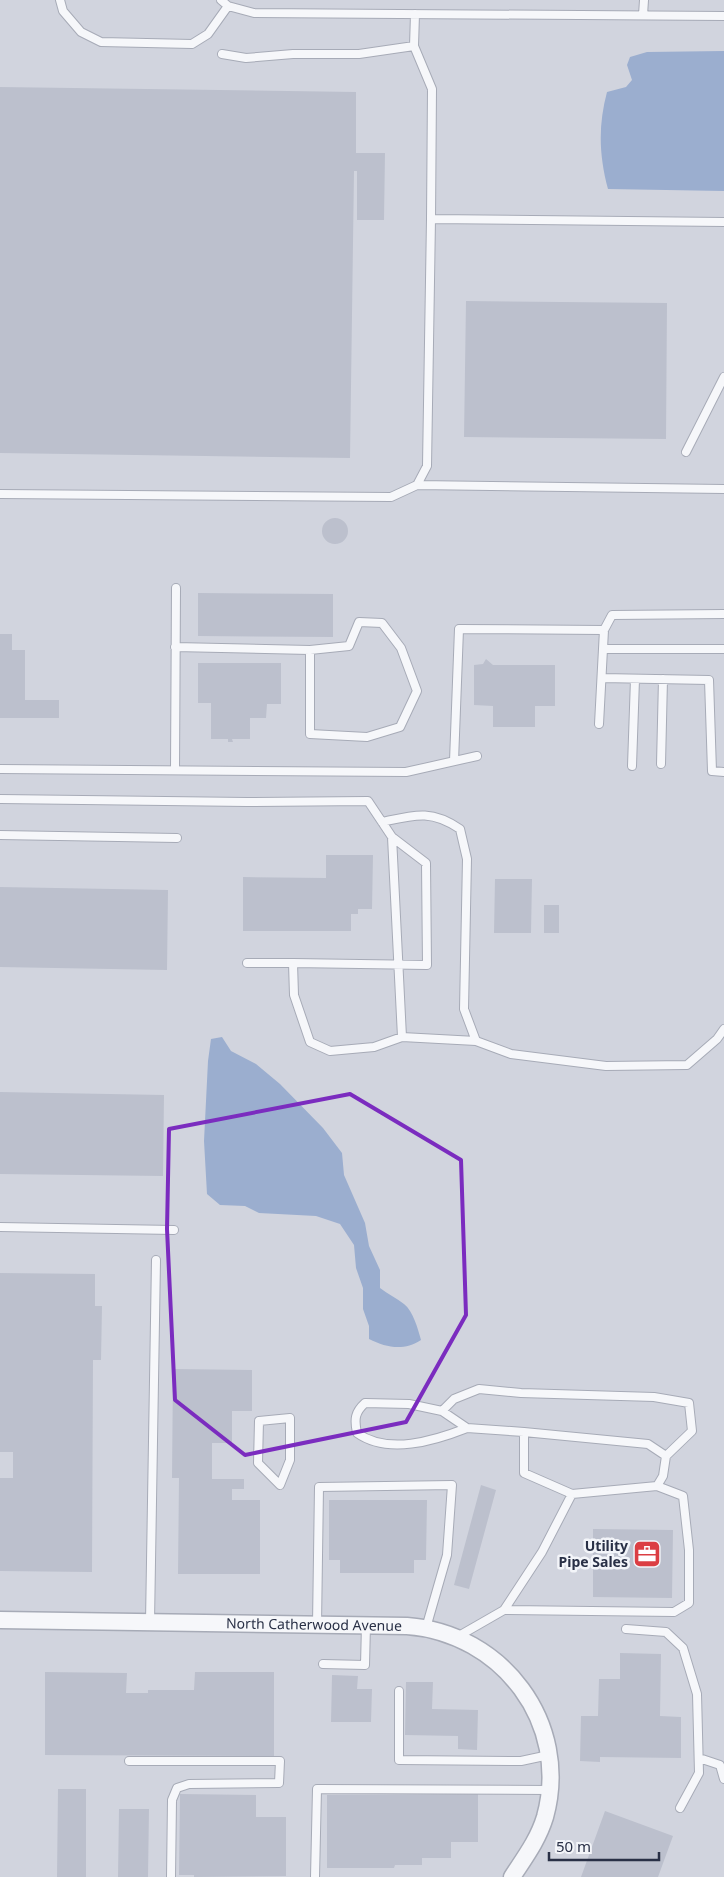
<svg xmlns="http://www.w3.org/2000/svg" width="724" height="1877" viewBox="0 0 724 1877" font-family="'Noto Sans',sans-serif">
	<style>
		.built { fill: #d1d4de }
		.water { fill: #9baecf }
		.building { fill: #bcc0cd }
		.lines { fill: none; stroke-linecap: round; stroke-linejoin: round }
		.service-casing { stroke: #a7abb7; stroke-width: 10 }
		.minor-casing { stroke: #a7abb7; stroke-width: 19 }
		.service { stroke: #f6f7fa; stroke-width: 8 }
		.minor { stroke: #f6f7fa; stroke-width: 16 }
		.marked { fill: none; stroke: #7b2cbf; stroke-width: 4; stroke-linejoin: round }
		.labels { text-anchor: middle; stroke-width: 5; stroke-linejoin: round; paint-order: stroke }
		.poi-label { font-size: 14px; font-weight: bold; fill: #293046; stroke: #f3f5f9; text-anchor: end }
		.street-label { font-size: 14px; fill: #293046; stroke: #f3f5f9 }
	</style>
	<rect width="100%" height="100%" fill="#e3e5ec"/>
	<path class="built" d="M 0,0 L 724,0 L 724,1877 L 0,1877 Z"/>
	<path class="water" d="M 724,51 L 724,191 L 608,189 C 599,155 598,126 607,92 L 626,87 L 632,80 L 627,65 L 630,57 L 647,52 Z
		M 222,1037 L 231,1051 L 256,1064 L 280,1084 L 323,1128 L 342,1153 L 344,1175 L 365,1223 L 369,1246 L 380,1270 L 380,1288 C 388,1294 396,1298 404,1304 C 413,1311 418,1329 421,1340 C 404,1351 387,1348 369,1339 L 369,1326 L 363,1309 L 363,1288 L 356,1268 L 354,1245 L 340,1224 L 316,1216 L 259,1213 L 245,1206 L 220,1205 L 207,1194 L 204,1141 L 208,1061 L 211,1039 Z"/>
	<path class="building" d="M 0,87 L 356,92 L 356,153 L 385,153 L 384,220 L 357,220 L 357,171 L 354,171 L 350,458 L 0,453 Z
		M 466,301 L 667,303 L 666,439 L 464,437 Z
		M322 531a13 13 0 1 1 26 0a13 13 0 1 1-26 0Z
		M 198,593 L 333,594 L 333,637 L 198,636 Z
		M 0,634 L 12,634 L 12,650 L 25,650 L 25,700 L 59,700 L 59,718 L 0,718 Z
		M 486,659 L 493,665 L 555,665 L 555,706 L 535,706 L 535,727 L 493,727 L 493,706 L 474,705 L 474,665 L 483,664 Z
		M 198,663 L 281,663 L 281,704 L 267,704 L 266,718 L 250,718 L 250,739 L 232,739 L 233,742 L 228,742 L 228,739 L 211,739 L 211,703 L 198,703 Z
		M 326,855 L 373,855 L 372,909 L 358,909 L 358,914 L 351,914 L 351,931 L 243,931 L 243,877 L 326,878 Z
		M 495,879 L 532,879 L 531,933 L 494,933 Z
		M 0,887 L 168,890 L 167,970 L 0,967 Z
		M 544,905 L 559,905 L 559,933 L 544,933 Z
		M 0,1092 L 164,1095 L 163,1176 L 0,1174 Z
		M 0,1273 L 95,1274 L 95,1306 L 102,1306 L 101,1360 L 93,1360 L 92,1572 L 0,1571 L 0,1478 L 13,1478 L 13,1452 L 0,1452 Z
		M 173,1369 L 252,1370 L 252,1411 L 232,1411 L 232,1443 L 212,1443 L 212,1479 L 244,1479 L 244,1489 L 232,1489 L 232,1500 L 260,1500 L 260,1574 L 178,1574 L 179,1478 L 172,1478 Z
		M 481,1485 L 496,1490 L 469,1589 L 454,1585 Z
		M 329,1500 L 427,1500 L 426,1560 L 414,1560 L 414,1573 L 340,1573 L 340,1560 L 329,1560 Z
		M 593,1529 L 673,1530 L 672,1598 L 593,1597 Z
		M 620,1653 L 661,1654 L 660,1716 L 681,1717 L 681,1758 L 600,1757 L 600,1762 L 580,1761 L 581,1716 L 598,1716 L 599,1679 L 620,1679 Z
		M 45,1672 L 127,1673 L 126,1693 L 148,1693 L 148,1690 L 194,1690 L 195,1672 L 274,1672 L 274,1756 L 45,1755 Z
		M 332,1675 L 358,1676 L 357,1689 L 372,1689 L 371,1722 L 331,1722 Z
		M 406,1682 L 433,1682 L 432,1709 L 478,1710 L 477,1750 L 458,1749 L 458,1736 L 405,1735 Z
		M 58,1789 L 86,1789 L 86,1877 L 57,1877 Z
		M 180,1794 L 256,1795 L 256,1817 L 286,1817 L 286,1876 L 194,1877 L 194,1875 L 179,1875 Z
		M 478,1794 L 478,1842 L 451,1842 L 451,1858 L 422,1858 L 422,1865 L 395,1865 L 394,1868 L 327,1868 L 327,1795 Z
		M 119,1809 L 149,1809 L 148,1877 L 118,1877 Z
		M 605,1811 L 673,1836 L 658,1877 L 581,1877 Z"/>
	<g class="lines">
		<g class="service-casing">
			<path id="service" d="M 60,0 L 63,11 L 81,32 L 101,42 L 192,44 L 208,34 L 228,6
				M 221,0 L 228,6 L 254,13 L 724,16
				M 415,14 L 414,46 L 432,89 L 431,219 L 724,222
				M 643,15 L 644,0
				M 222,54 L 246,58 L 293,54 L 359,54 L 414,46
				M 686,452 L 724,377
				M 417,485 L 724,489
				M 0,494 L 391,497 L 417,485 L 427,466 L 431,219
				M 604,630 L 612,615 L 724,614
				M 175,647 L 310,650 L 310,734 L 367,737 L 400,727 L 417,691 L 401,648 L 382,623 L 359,622 L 349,646 L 310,650
				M 603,649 L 724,649
				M 602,678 L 709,680 L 712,771 L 724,772
				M 454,761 L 459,629 L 604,630 L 599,724
				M 661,764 L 663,679
				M 632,766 L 635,679
				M 0,769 L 406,772 L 477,756
				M 175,770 L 176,588
				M 0,799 L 247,802 L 368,801 L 392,837 L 426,863 L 427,965 L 293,963 L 294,995 L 310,1042 L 330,1051 L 374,1047 L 402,1037 L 392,837
				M 382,822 C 414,815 431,809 460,829 L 467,859 L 464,1009 L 476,1041 L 402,1037
				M 0,835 L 177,838
				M 247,963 L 293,963
				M 476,1041 L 511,1054 L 606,1066 L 687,1065 L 717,1039 L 724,1029
				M 0,1227 L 174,1230
				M 442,1411 L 454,1399 L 479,1389 L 521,1393 L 654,1397 L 689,1403 L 692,1431 L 666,1456
				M 290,1418 L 290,1460 L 280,1485 L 258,1463 L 259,1421 Z
				M 524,1432 L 648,1444 L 666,1456 L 663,1476 L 657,1486
				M 504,1610 L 674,1612 L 689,1603 L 689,1550 L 683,1496 L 657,1486 L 572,1494
				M 150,1622 L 156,1260
				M 317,1625 L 319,1487 L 452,1485 L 447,1555 L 426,1628
				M 626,1629 L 666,1632 L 683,1648 L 697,1694 L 699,1773 L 680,1808
				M 457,1637 L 504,1610 L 542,1552 L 572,1494 L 524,1473 L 524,1432 L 467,1428 L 442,1411 L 409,1404 L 365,1403 C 355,1412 354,1419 357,1433 C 388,1455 434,1441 467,1428
				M 323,1664 L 365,1665 L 366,1625
				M 399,1691 L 399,1760 L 521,1761 L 549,1755
				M 699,1758 L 720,1765 L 724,1779
				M 129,1761 L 280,1761 L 279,1783 L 189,1784 L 177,1788 L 172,1800 L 171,1877
				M 315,1877 L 317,1789 L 549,1790"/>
		</g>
		<g class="minor-casing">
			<g id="minor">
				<path id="s1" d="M 0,1620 L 407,1626 C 502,1633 571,1723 545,1817 C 538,1840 525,1857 512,1877"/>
			</g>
		</g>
		<use href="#service" class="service"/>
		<use href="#minor" class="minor"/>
	</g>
	<path class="marked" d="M 350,1094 L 461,1160 L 466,1315 L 406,1422 L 245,1455 L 175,1400 L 167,1229 L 169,1129 Z"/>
	<defs>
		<g id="office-square" transform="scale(1.4375)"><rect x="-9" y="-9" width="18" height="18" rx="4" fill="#db3e43" stroke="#f3f5f9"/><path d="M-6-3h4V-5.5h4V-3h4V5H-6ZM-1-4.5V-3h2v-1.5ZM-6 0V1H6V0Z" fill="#fff"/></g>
	</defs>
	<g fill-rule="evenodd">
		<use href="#office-square" x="647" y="1554"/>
	</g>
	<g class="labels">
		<g class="poi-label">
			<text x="628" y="1551">Utility<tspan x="628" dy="16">Pipe Sales</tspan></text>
		</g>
		<g class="street-label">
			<text dy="5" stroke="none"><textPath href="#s1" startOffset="314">North Catherwood Avenue</textPath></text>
		</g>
	</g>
	<path d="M549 1852v8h110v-8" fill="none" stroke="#293046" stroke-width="2.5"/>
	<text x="556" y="1852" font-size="15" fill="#293046" stroke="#f3f5f9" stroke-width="4" paint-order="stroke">50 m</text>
</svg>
